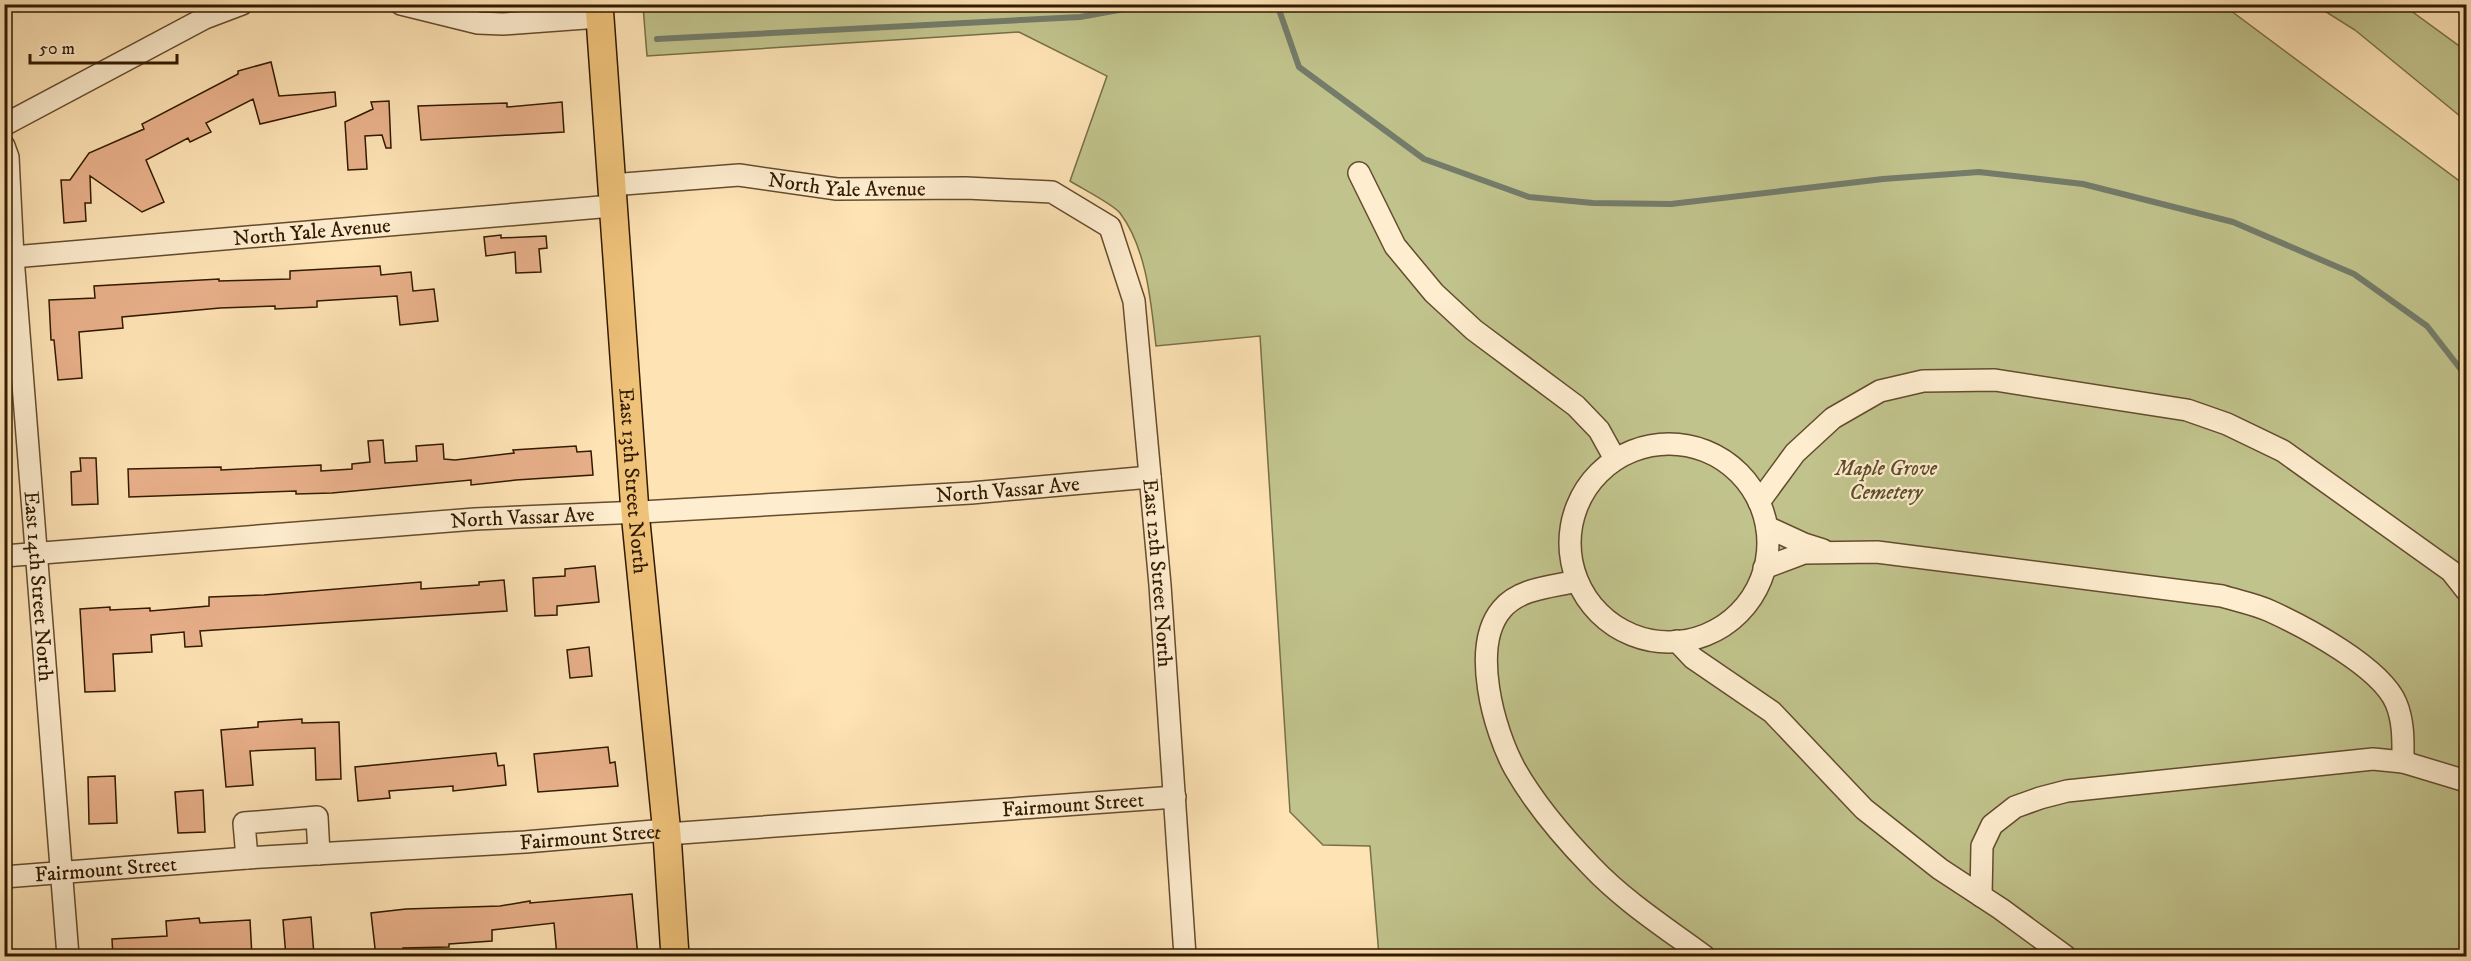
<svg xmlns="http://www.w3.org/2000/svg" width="2471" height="961" viewBox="0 0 2471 961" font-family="'IM FELL DW Pica',serif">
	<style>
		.green { fill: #c1c38c; stroke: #796e46; stroke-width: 1.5 }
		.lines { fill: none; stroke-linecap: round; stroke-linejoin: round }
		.stream { stroke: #747c6a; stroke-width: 6 }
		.building { fill: #e9b18b; stroke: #311a00; stroke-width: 1.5 }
		.minor-casing { stroke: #644c2d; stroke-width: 24 }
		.major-casing { stroke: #311a00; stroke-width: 30 }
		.minor { stroke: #feedcf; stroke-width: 21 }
		.major { stroke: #efc27a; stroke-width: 27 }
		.labels { text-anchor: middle; stroke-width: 4.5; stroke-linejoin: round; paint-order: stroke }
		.street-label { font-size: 21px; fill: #311a00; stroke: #feedcf }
		.park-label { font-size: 21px; font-style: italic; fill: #5c4d2a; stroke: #feedcf }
	</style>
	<rect width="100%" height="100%" fill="#fee3b5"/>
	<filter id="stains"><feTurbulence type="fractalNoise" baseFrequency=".00333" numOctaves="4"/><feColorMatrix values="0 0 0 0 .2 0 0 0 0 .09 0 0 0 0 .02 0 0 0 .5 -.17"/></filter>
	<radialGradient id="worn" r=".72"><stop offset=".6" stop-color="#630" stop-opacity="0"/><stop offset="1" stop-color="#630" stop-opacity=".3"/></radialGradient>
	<path class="green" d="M 671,4 L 2223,5 L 2466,186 L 2466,956 L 1379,956 L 1370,846 L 1323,845 L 1290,812 L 1260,336 L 1156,346 C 1151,303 1147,249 1120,213 C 1113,204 1081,188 1070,181 L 1107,76 L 1019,32 L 647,56 L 643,6 Z
		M 2315,5 L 2403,5 L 2466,51 L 2466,121 L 2355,30 Z"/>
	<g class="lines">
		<path class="stream" d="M 1277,4 L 1299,67 L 1424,159 L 1529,197 L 1593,203 L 1671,204 L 1883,179 L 1979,172 L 2083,184 L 2233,222 L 2354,274 L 2427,326 L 2466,376
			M 657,39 L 1080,17 L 1152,4"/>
	</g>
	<path class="building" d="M 271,62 L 279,96 L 335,92 L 336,106 L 260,124 L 253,99 L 206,123 L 211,132 L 190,142 L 188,138 L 146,160 L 164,202 L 142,212 L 90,176 L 91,203 L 85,203 L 86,221 L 64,223 L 61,180 L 70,180 L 89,153 L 144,129 L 142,124 L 238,74 L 238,71 Z
		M 389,101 L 391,148 L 386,148 L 382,135 L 365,136 L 367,169 L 348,170 L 345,122 L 373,109 L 371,102 Z
		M 562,102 L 564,132 L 421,140 L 418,106 L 507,103 L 507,107 Z
		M 501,235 L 501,238 L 546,236 L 547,248 L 539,249 L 541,272 L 516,273 L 515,252 L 486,256 L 484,237 Z
		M 380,266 L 381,275 L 411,272 L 413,291 L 434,289 L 438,321 L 400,325 L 397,296 L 317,301 L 317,307 L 275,309 L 275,306 L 220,308 L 122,317 L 123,328 L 79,332 L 82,378 L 58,380 L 54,340 L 51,340 L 49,300 L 95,298 L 94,286 L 219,279 L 219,281 L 290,279 L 290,271 Z
		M 383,440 L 385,463 L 417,461 L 416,446 L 443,444 L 444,459 L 455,460 L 514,453 L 513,450 L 576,446 L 577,452 L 591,451 L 593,475 L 516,480 L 471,485 L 471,480 L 332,493 L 296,494 L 296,491 L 129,497 L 128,469 L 221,467 L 221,470 L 321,465 L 321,471 L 352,469 L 352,464 L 370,462 L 368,441 Z
		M 80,458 L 96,458 L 98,504 L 72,505 L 71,472 L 81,471 Z
		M 595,566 L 599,602 L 557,606 L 557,615 L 535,616 L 533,578 L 565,576 L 565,569 Z
		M 504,580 L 507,611 L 200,631 L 202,646 L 185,647 L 184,632 L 151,635 L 152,652 L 113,654 L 115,691 L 85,692 L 80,609 L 110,607 L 110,610 L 150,608 L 150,611 L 209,606 L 209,597 L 264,595 L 421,582 L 421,589 L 479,585 L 479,582 Z
		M 589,647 L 592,676 L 570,678 L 567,650 Z
		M 302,719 L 302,723 L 339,722 L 341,779 L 316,780 L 315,748 L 250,751 L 253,785 L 226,787 L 221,730 L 258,727 L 258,722 Z
		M 608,747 L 610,763 L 615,762 L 618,786 L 538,792 L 534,754 Z
		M 496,753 L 498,766 L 504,765 L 506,785 L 453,791 L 453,786 L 389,791 L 390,798 L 358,801 L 355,767 Z
		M 115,776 L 117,823 L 89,824 L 88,777 Z
		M 203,790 L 205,832 L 178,833 L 175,792 Z
		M 632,894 L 638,957 L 557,957 L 554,923 L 492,930 L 492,941 L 449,944 L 449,947 L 403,948 L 404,957 L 376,957 L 371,913 L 406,909 L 500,906 L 530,901 L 530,903 Z
		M 311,917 L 314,955 L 286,957 L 283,920 Z
		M 199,918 L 200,923 L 250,920 L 252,957 L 113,957 L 112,939 L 167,936 L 166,921 Z"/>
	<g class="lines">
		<g class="minor-casing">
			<g id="minor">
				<path d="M 401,4 L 478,23 L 503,24 L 599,17"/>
				<path d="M 4,125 L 205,18 L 242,4"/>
				<path id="s1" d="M 4,146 L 8,157 L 13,257 L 68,956"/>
				<path d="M 1359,173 L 1395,246 L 1434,293 L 1474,330 L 1576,406 L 1599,430 L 1615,459"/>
				<path id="s2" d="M 611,185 L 739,175 L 837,189 L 966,188 L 1052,192 L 1110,227 L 1134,301 L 1160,585 L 1185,956"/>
				<path id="s3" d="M 13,257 L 612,206"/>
				<circle cx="1669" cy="543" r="99"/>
				<path d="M 1759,502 L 1795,453 L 1833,418 L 1880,391 L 1923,381 L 1995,380 L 2187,410 L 2227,424 L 2283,451 L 2451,571 L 2466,590"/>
				<path d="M 1767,527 L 1804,544 L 1823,550"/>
				<path id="s4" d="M 4,556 L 475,519 L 641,512 L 971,493 L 1150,477"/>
				<path d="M 1764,568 L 1804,553 L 1877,552 L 2222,596 C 2238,601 2255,604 2270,611 C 2305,627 2381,667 2396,703 C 2404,722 2403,742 2403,762"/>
				<path d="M 1577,581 C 1551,587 1520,588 1502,609 C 1470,646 1494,731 1515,769 C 1535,804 1563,837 1591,866 C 1624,901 1666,928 1704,956"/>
				<path d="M 1677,641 L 1693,658 L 1772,712 L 1864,809 L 1940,869 L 2001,909 L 2065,956"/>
				<path d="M 247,858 L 244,823 L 317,817 L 319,854"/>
				<path id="s5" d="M 4,877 L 247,858 L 525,842 L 654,831 L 667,834 L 1175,797"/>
				<path d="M 1981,896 L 1982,846 L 1992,825 L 2015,807 L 2040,798 L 2067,791 L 2373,759 L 2403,762 L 2466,781"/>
			</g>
		</g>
		<g class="major-casing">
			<g id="major">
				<path id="s6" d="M 599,4 L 635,512 L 667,834 L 675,956"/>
			</g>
		</g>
		<use href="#minor" class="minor"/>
		<use href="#major" class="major"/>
	</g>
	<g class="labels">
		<g class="street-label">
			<text dy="7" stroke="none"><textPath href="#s2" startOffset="237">North Yale Avenue</textPath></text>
			<text dy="7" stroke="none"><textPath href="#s3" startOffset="300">North Yale Avenue</textPath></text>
			<text dy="7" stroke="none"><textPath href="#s6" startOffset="478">East 13th Street North</textPath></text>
			<text dy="7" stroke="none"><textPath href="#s4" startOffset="1006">North Vassar Ave</textPath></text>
			<text dy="7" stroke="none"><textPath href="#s4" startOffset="520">North Vassar Ave</textPath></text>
			<text dy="7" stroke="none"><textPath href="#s2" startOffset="861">East 12th Street North</textPath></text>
			<text dy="7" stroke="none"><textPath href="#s1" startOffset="442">East 14th Street North</textPath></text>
			<text dy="7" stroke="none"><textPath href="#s5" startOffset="1072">Fairmount Street</textPath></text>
			<text dy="7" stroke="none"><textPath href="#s5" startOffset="588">Fairmount Street</textPath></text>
			<text dy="7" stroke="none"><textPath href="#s5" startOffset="102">Fairmount Street</textPath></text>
		</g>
		<g class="park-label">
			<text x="1886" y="475">Maple Grove<tspan x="1886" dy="24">Cemetery</tspan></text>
		</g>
	</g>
	<rect width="2471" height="961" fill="none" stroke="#fee3b5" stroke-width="24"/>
	<rect x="6" y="6" width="2459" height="949" fill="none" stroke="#311a00" stroke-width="3"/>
	<rect x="12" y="12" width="2447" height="937" fill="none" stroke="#311a00" stroke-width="1.5"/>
	<path d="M30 54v9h147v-9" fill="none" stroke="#311a00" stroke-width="3"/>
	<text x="39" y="54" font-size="18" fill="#311a00" stroke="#feedcf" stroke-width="4.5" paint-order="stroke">50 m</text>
	<rect width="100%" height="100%" filter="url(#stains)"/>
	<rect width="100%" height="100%" fill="url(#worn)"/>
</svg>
